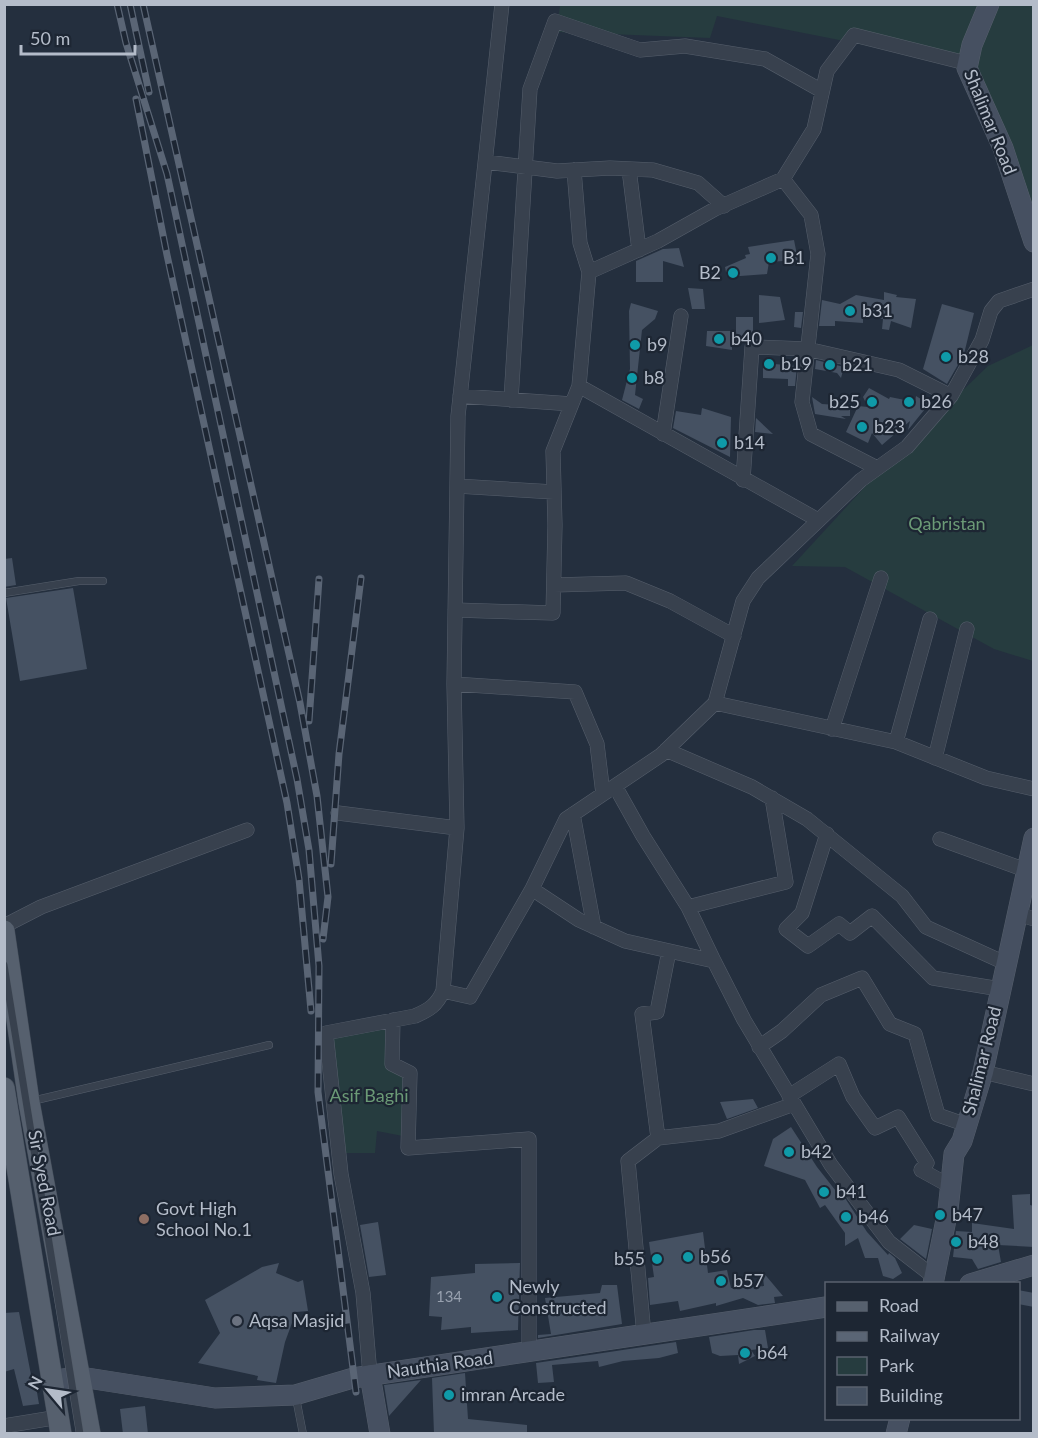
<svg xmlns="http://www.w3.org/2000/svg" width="1038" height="1438" viewBox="0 0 1038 1438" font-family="Lato,sans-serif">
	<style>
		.green { fill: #263c3f }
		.building { fill: #455162 }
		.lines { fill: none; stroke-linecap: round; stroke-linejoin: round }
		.lane-casing { stroke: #565f6c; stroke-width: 8 }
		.street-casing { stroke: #565f6c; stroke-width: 15 }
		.secondary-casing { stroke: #565f6c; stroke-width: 21 }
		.primary-casing { stroke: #414a57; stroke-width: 22 }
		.lane { stroke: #38414e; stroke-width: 7 }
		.street { stroke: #38414e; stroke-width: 14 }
		.secondary { stroke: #465061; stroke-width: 20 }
		.primary { stroke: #56606e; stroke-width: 21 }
		.rail-casing { stroke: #5a6575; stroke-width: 7 }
		.rail { stroke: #1d2633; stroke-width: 4.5; stroke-dasharray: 14; stroke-linecap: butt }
		.lane-bridge-casing { stroke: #565f6c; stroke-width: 8; stroke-linecap: butt }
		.lane-bridge { stroke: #38414e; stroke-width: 7 }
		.culture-dot { fill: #0f9aa8; stroke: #1d2633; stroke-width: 2 }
		.education-dot { fill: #8d6e63; stroke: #1d2633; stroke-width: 2 }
		.worship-dot { fill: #6b7280; stroke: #1d2633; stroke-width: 2 }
		.labels { text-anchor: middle; stroke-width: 4.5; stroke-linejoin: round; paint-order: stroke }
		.number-label { font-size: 15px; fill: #98a1af }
		.street-label { font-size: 18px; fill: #b4bcc9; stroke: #1d2633 }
		.poi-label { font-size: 18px; fill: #b4bcc9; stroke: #1d2633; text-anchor: start }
		.park-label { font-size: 18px; fill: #6b9a76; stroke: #1d2633 }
	</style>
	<rect width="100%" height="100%" fill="#242f3e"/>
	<path class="green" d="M 560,5 L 1033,5 L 1033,251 L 971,66 L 717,16 L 710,38 L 557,32 Z
		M 1033,345 L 1033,661 L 994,649 L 845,567 L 792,566 L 885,465 L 988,366 Z
		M 393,1020 L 388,1066 L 410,1078 L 408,1137 L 377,1131 L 375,1153 L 338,1153 L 326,1037 Z"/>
	<path class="building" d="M 794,240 L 798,260 L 769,262 L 767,274 L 727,277 L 725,267 L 746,258 L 745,255 L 750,254 L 748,247 Z
		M 679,248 L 684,267 L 663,261 L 663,282 L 636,282 L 636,261 L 663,249 Z
		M 688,288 L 703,289 L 705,309 L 692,309 Z
		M 884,292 L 897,295 L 896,297 L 916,299 L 911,328 L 891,321 L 889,330 L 882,329 L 883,319 L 863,315 L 863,323 L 835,321 L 835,326 L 819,326 L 822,300 L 840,304 L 856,295 L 884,300 Z
		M 759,295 L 780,297 L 785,320 L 759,323 Z
		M 631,303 L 658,311 L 655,319 L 642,330 L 635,395 L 643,399 L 639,409 L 622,400 L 630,369 L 629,311 Z
		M 942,304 L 974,313 L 964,354 L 947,384 L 923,369 Z
		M 795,312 L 803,312 L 801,328 L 794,327 Z
		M 736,317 L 753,317 L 753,338 L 744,343 L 732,344 L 732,350 L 706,346 L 707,331 L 736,331 Z
		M 816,360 L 844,367 L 841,378 L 837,373 L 815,369 Z
		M 763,363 L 797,366 L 795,386 L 788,386 L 788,379 L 763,378 Z
		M 869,388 L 889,399 L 890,397 L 915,402 L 916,396 L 929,404 L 908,430 L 910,421 L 882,445 L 872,433 L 868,443 L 846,432 L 858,406 L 868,407 L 863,397 Z
		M 812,397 L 822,404 L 850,406 L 850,416 L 841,416 L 846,419 L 815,414 Z
		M 702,408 L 731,417 L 730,457 L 673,428 L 676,411 L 701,415 Z
		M 756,418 L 773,434 L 755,432 Z
		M 12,558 L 16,585 L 4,587 L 4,559 Z
		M 73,588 L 87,669 L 20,681 L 6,598 Z
		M 753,1099 L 758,1108 L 727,1119 L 720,1102 Z
		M 791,1127 L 817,1167 L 843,1200 L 845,1198 L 867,1232 L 888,1255 L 889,1253 L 895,1258 L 902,1273 L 893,1279 L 883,1276 L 878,1258 L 865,1258 L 858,1238 L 845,1246 L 845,1233 L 825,1205 L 820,1208 L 805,1180 L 764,1166 L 773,1139 Z
		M 1030,1194 L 1030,1205 L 1034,1206 L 1034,1247 L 998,1245 L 1001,1262 L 978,1269 L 972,1259 L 953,1257 L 956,1231 L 972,1232 L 972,1223 L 1014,1229 L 1012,1195 Z
		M 378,1222 L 386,1275 L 369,1277 L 360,1225 Z
		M 914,1225 L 932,1229 L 926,1259 L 900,1239 Z
		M 703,1232 L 708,1273 L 727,1270 L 731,1288 L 764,1286 L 762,1271 L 783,1296 L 774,1297 L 775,1303 L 758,1305 L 743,1298 L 716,1306 L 716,1303 L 680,1311 L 678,1301 L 650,1305 L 648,1278 L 654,1277 L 649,1242 Z
		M 279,1263 L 276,1273 L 298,1282 L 303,1280 L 308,1311 L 296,1312 L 285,1342 L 276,1383 L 257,1380 L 258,1376 L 198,1363 L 220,1333 L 205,1300 L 262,1267 Z
		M 520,1263 L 518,1330 L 471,1333 L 471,1327 L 441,1330 L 442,1317 L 429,1316 L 431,1277 L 475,1273 L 475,1264 Z
		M 602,1285 L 617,1285 L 622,1324 L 538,1338 L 538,1335 L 551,1334 L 545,1298 L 600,1293 Z
		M 1018,1290 L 1034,1293 L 1034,1307 L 1018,1304 Z
		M 19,1312 L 31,1375 L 34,1375 L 39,1404 L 23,1406 L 14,1369 L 4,1372 L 4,1313 Z
		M 754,1330 L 765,1330 L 768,1348 L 751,1350 L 755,1356 L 739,1364 L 738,1355 L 720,1356 L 712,1353 L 709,1337 Z
		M 676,1342 L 678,1353 L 659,1358 L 623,1361 L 599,1367 L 598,1361 L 552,1365 L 554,1382 L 538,1383 L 536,1363 Z
		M 465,1373 L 468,1419 L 527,1425 L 527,1434 L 434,1434 L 432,1378 Z
		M 421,1380 L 389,1416 L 384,1385 Z
		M 145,1406 L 148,1434 L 123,1434 L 120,1409 Z"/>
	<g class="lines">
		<g class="lane-casing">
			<path id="lane" d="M 4,593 L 79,581 L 103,581
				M 32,1101 L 269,1045
				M 296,1398 L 303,1434"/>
		</g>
		<g class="street-casing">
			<path id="street" d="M 486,162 L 557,171 L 610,168 L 653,170 L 698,183 L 724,206
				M 629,169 L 639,250
				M 574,170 L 580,243 L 589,272
				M 783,179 L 811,215 L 818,254 L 802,402 L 811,434 L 877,468
				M 460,396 L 572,404
				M 511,400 L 530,89 L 555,21 L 640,50 L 685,46 L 765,59 L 822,91
				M 663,434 L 681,316
				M 743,480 L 752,347 L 807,349 L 899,370 L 951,396
				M 457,486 L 554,492
				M 818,520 L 579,386 L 589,272 L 658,241 L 715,209 L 783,179 L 814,129 L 827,71 L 854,35 L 966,63
				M 554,585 L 626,583 L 670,601 L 734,636
				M 455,610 L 553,613 L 555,525 L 553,451 L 579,386
				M 454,684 L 575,692 L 597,744 L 603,794
				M 715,703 L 896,742 L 986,778 L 1034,789
				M 832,729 L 881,578
				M 896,742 L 930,619
				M 666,750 L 752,787 L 807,819 L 902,896 L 926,927 L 1005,963
				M 935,758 L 967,629
				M 615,786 L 643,836 L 688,907 L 714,961
				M 338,813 L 457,828
				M 573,814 L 594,927
				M 827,834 L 802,913 L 786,929 L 808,946 L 839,924 L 850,933 L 872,916 L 933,978 L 1000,989
				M 940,839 L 1034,873
				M 532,889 L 566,819 L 661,755 L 715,703 L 743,601 L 758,578 L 861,480 L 907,447 L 951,396 L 982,340 L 991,311 L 999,301 L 1034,289
				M 688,907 L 786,882 L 772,798
				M 1016,913 L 1034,919
				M 4,926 L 41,907 L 247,830
				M 443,991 L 457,828 L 454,684 L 458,416 L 502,4
				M 393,1020 L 392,1064 L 410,1073 L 408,1148 L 529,1139 L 529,1352
				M 759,1047 L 782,1031 L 821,995 L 862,978 L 890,1024 L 915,1034 L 938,1115 L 967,1125
				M 983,1072 L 1034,1084
				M 789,1096 L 839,1064 L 853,1097 L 875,1128 L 898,1117 L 927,1163 L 921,1170 L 950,1186
				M 658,1138 L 642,1014 L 657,1012 L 669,951
				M 644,1335 L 628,1161 L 658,1138 L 719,1131 L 794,1104
				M 370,1375 L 363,1293 L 341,1174 L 326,1033 L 415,1016 C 429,1010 437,1005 443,991 L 470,997 L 532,889 L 579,920 L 625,941 L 714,961 L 744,1020 L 831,1165 L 889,1242 L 934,1277
				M 4,1426 L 59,1417"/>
		</g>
		<g class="secondary-casing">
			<path id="secondary" d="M 989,4 L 972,45 L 967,68 L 1003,148 L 1034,242
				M 933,1284 L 948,1210 L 954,1154 L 962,1141 L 983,1072 L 1034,838
				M 970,1284 L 1034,1265
				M 370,1375 L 380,1434
				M 54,1380 L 81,1377 L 215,1398 L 295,1395 L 353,1378 L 826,1307
				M 896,1434 L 900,1418"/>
		</g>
		<g class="primary-casing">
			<path id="primary" d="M 4,931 L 29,1102 L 90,1434
				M 4,1088 L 61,1434"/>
		</g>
		<use href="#lane" class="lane"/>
		<use href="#street" class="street"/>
		<use href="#secondary" class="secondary"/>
		<use href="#primary" class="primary"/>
		<g class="rail-casing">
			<path id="rail" d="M 117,4 L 126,43 L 167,174 L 297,779 L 309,850 L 319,966 L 318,1092 L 356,1392
				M 130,4 L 149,92
				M 143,4 L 300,703 L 317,796 L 328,897 L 323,939
				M 136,99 L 167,255 L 287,803 L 299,879 L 311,1011
				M 309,721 L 319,579
				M 331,864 L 339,754 L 361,578"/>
		</g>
		<use href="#rail" class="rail"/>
		<g class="lane-bridge-casing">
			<path id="lane-bridge" d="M 4,965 L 80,1434"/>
		</g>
		<use href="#lane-bridge" class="lane-bridge"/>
	</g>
	<g class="culture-dot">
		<circle cx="771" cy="258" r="6"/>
		<circle cx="733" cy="273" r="6"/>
		<circle cx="850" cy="311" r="6"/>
		<circle cx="719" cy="339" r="6"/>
		<circle cx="635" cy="345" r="6"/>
		<circle cx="946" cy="357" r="6"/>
		<circle cx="769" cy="364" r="6"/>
		<circle cx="830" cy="365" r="6"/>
		<circle cx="632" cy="378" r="6"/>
		<circle cx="872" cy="402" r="6"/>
		<circle cx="909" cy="402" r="6"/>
		<circle cx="862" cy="427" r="6"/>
		<circle cx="722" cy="443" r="6"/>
		<circle cx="789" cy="1152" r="6"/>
		<circle cx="824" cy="1192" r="6"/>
		<circle cx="940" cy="1215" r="6"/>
		<circle cx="846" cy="1217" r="6"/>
		<circle cx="956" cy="1242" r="6"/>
		<circle cx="688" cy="1257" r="6"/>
		<circle cx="657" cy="1259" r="6"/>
		<circle cx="721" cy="1281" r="6"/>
		<circle cx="497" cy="1297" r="6"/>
		<circle cx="745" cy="1353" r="6"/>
		<circle cx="449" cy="1395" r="6"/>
	</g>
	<circle class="education-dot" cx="144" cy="1219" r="6"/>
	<circle class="worship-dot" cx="237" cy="1321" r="6"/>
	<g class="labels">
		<g class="number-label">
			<text x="449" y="1302">134</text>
		</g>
		<g class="street-label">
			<text transform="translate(990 122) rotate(68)" y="6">Shalimar Road</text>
			<text transform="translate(982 1061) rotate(-76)" y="6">Shalimar Road</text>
			<text transform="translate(44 1183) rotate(79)" y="6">Sir Syed Road</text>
			<text transform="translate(440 1365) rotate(-8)" y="6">Nauthia Road</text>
		</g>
		<g class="poi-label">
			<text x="783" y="264">B1</text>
			<text x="721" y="279" text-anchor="end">B2</text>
			<text x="862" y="317">b31</text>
			<text x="731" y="345">b40</text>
			<text x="647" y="351">b9</text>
			<text x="958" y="363">b28</text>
			<text x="781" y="370">b19</text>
			<text x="842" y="371">b21</text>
			<text x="644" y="384">b8</text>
			<text x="860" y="408" text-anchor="end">b25</text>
			<text x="921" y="408">b26</text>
			<text x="874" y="433">b23</text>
			<text x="734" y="449">b14</text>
			<text x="801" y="1158">b42</text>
			<text x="836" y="1198">b41</text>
			<text x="156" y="1215">Govt High<tspan x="156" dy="21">School No.1</tspan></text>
			<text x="952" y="1221">b47</text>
			<text x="858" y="1223">b46</text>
			<text x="968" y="1248">b48</text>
			<text x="700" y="1263">b56</text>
			<text x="645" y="1265" text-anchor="end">b55</text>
			<text x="733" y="1287">b57</text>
			<text x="509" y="1293">Newly<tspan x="509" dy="21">Constructed</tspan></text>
			<text x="249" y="1327">Aqsa Masjid</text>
			<text x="757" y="1359">b64</text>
			<text x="461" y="1401">imran Arcade</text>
		</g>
		<g class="park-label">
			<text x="947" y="530">Qabristan</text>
			<text x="369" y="1102">Asif Baghi</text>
		</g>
	</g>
	<rect width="1038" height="1438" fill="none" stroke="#b4bcc9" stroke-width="12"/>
	<rect x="825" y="1282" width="195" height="138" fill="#1d2633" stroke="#59626f" stroke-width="1.5"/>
	<rect x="837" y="1302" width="30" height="9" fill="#56606e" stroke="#59626f" stroke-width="1.5"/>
	<text x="879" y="1312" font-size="18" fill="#b4bcc9">Road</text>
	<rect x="837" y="1332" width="30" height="9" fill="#5a6575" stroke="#59626f" stroke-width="1.5"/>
	<text x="879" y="1342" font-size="18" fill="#b4bcc9">Railway</text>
	<rect x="837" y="1357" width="30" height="18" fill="#263c3f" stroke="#59626f" stroke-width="1.5"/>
	<text x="879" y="1372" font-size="18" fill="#b4bcc9">Park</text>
	<rect x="837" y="1387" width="30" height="18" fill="#455162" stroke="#59626f" stroke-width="1.5"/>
	<text x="879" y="1402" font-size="18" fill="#b4bcc9">Building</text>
	<g transform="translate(48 1390) rotate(299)" stroke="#1d2633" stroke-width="4.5" paint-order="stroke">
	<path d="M0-4.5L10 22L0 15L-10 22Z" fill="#b4bcc9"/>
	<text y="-9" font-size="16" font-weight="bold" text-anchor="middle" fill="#b4bcc9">N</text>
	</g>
	<path d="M21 45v9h114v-9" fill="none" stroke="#b4bcc9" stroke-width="3"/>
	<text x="30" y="45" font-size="18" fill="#b4bcc9" stroke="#1d2633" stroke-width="4.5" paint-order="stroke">50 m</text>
</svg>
